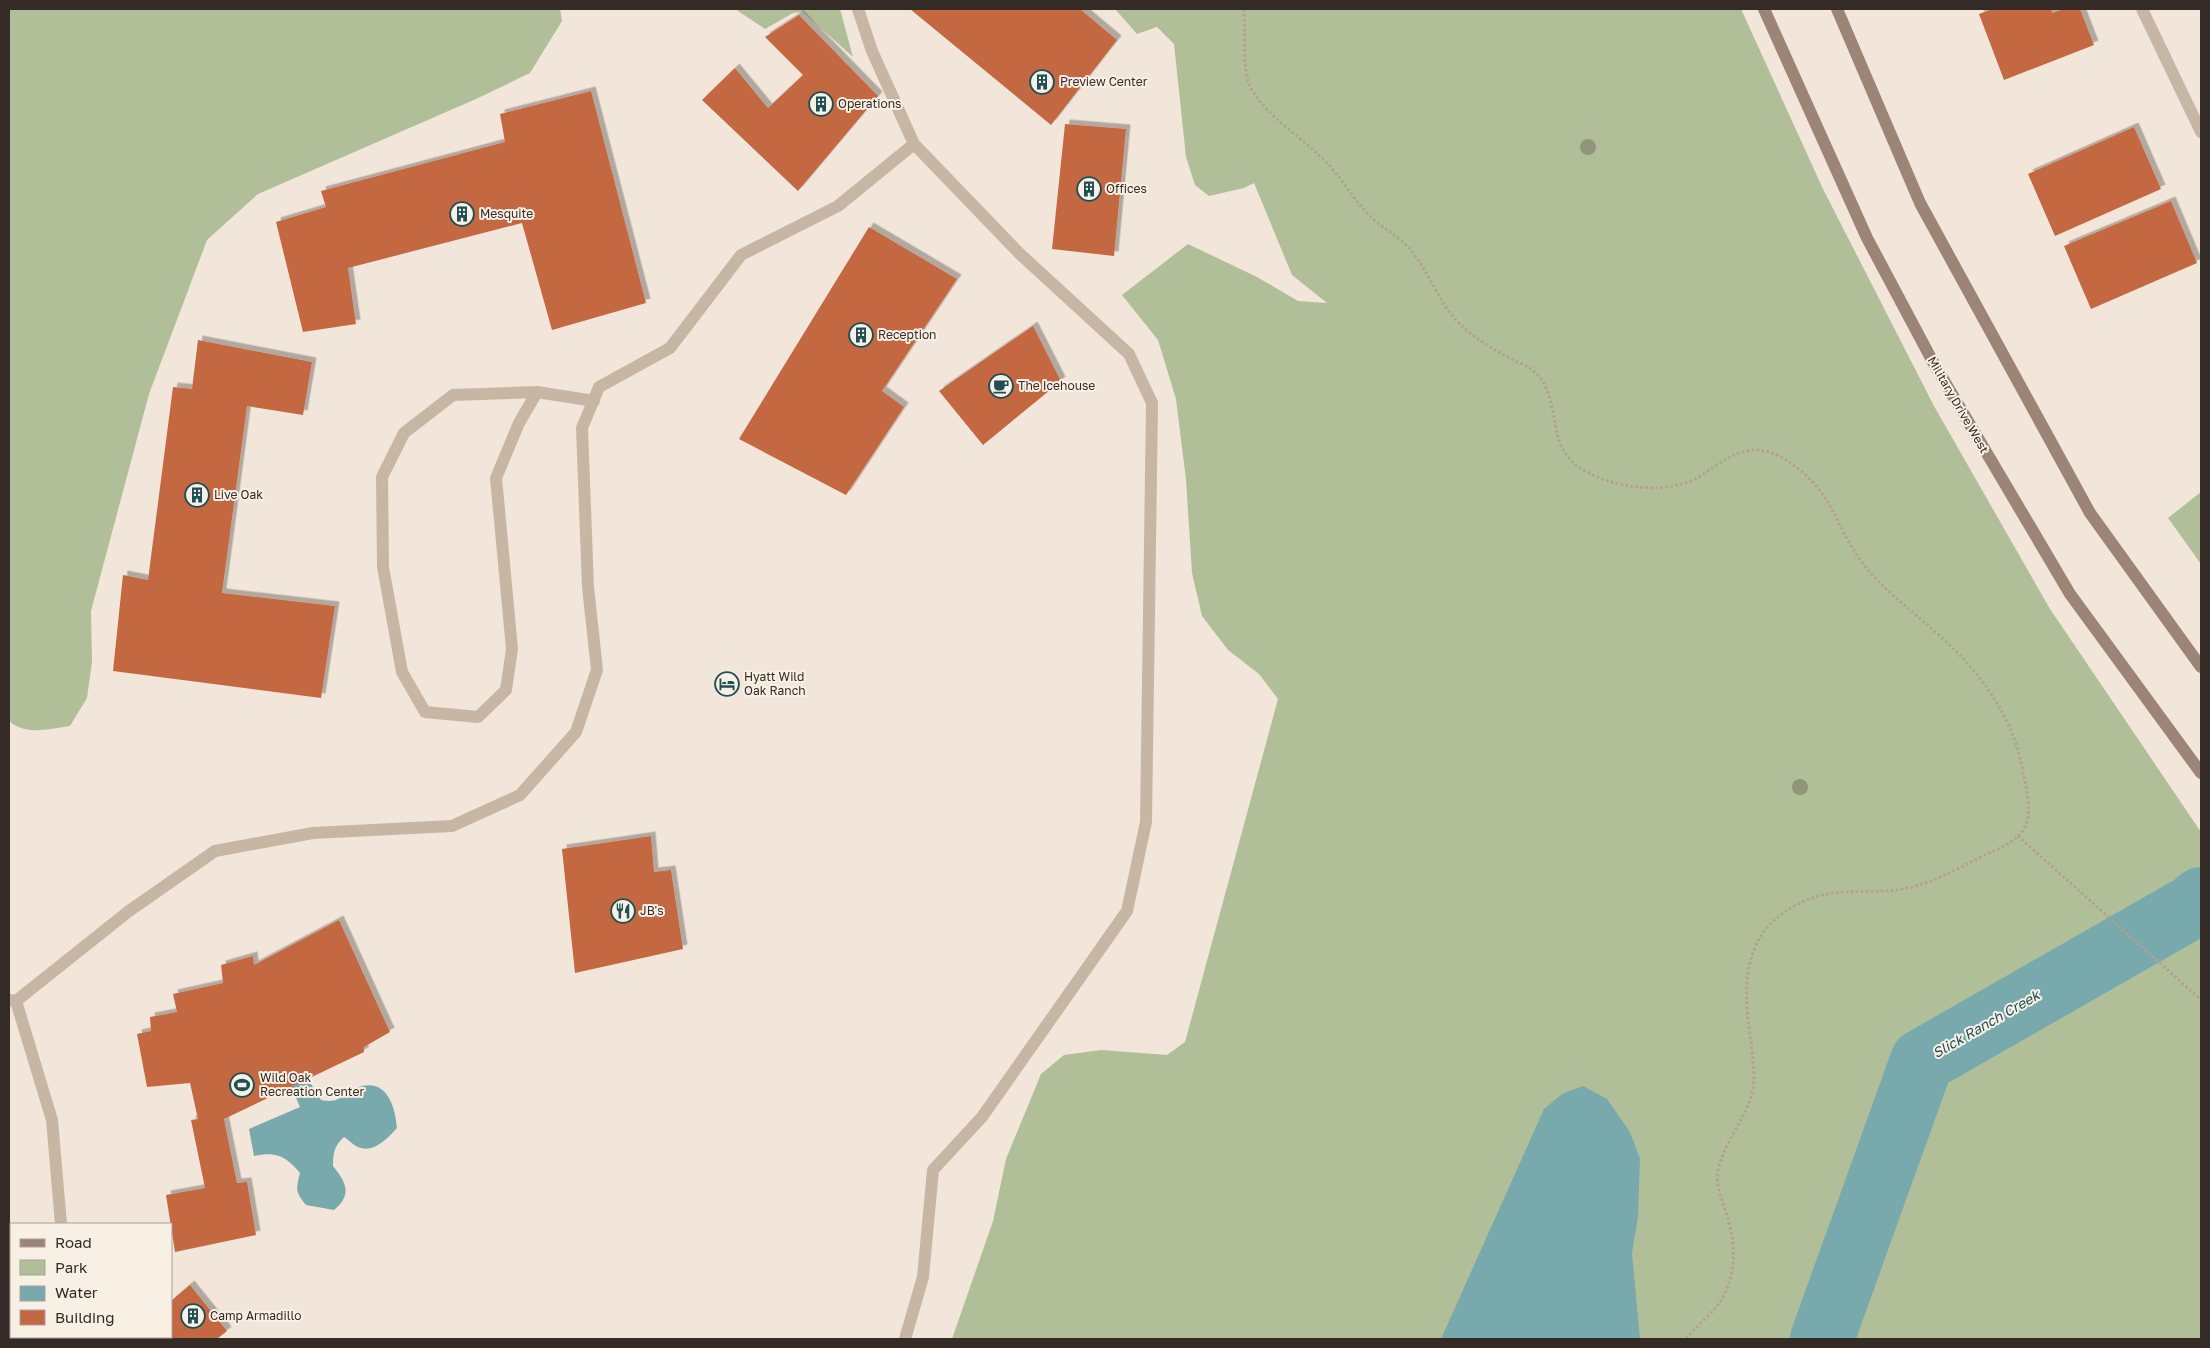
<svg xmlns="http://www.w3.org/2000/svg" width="2210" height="1348" viewBox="0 0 2210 1348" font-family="'Golos Text',sans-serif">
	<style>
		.green { fill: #b1bf99 }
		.water { fill: #78a9ad }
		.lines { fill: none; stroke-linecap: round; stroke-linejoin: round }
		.river { stroke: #78a9ad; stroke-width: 64 }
		.building { fill: #c46743; filter: url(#shadow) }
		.path { stroke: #b4a08f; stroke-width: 3; stroke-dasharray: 2.5 2.5; stroke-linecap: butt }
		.service { stroke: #c8b6a5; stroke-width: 12 }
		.minor { stroke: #c8b6a5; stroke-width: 12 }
		.secondary { stroke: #9c8576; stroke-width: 12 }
		.tree { fill: #919579 }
		.labels { text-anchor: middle; stroke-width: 4; stroke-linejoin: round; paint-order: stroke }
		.poi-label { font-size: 12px; fill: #342b26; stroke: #f9f0e5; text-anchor: start }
		.street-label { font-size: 12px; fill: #342b26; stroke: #f9f0e5 }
		.water-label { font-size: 14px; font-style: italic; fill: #1d4f55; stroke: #f9f0e5 }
	</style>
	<defs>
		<filter id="shadow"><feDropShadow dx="4.5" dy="-4.5" stdDeviation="0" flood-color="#0004"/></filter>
	</defs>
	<rect width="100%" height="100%" fill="#f1e6d9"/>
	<path class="green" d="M 9,9 L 560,9 L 562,21 L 530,73 L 476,99 L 258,194 L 207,240 L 149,394 L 91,611 L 92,662 L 87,698 L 70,726 C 49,729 26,736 9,721 Z
		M 735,9 L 840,9 L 853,57 L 803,12 L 793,13 L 765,29 Z
		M 1115,9 L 1741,9 L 1823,189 L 1934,406 L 2050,609 L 2201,832 L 2201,1339 L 952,1339 L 993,1221 L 1006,1159 L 1041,1074 L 1064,1055 L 1101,1050 L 1167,1055 L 1185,1042 L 1278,699 L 1259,674 L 1228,650 L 1202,616 L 1192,573 L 1186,480 L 1176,399 L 1158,340 L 1122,295 L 1188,244 L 1257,277 L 1298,301 L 1327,303 L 1292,275 L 1254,183 L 1244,188 L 1209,196 L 1195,185 L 1186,157 L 1174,44 L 1157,27 L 1137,34 Z
		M 2201,492 L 2201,564 L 2168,518 Z"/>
	<path class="water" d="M 308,1079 L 321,1100 C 342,1104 340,1094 356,1088 C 386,1076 395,1105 397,1128 C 388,1138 373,1154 358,1147 C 353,1145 349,1140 344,1137 C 334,1146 333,1153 333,1166 C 347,1183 352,1195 334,1210 L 306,1205 C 295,1192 296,1189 300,1173 C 286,1156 276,1151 254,1156 L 249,1129 L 300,1107 L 291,1086 Z
		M 1583,1086 L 1607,1099 L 1630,1132 L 1640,1159 L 1638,1217 L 1632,1253 L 1640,1339 L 1441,1339 L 1544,1109 L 1562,1094 Z"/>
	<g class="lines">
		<path class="river" d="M 1822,1339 L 1922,1061 L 2193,906 L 2201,899"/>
	</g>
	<path class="building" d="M 910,9 L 1080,9 L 1117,40 L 1051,125 Z
		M 1993,9 L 2051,9 L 2052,13 L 2064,9 L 2080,9 L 2094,45 L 2004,80 L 1979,14 Z
		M 799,15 L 878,96 L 798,191 L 702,100 L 735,68 L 768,108 L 803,75 L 765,37 Z
		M 591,91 L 646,303 L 552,330 L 522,223 L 348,268 L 356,324 L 303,332 L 276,222 L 326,207 L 321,191 L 505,142 L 500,114 Z
		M 1065,124 L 1126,129 L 1114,256 L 1052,249 Z
		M 2134,127 L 2161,189 L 2055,236 L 2028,174 Z
		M 2171,201 L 2197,263 L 2091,309 L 2064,246 Z
		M 869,227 L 957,279 L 882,391 L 904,407 L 846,495 L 739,439 Z
		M 1033,326 L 1061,381 L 983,445 L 939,391 Z
		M 198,340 L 312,362 L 303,415 L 247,406 L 222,593 L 335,606 L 321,698 L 113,671 L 123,575 L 148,580 L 173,387 L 192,389 Z
		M 651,836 L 654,872 L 671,870 L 683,949 L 575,973 L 562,849 Z
		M 339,920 L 390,1032 L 364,1047 L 364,1052 L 224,1119 L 237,1183 L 247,1182 L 256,1235 L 175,1252 L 166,1195 L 205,1188 L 191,1120 L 198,1119 L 190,1083 L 147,1087 L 137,1034 L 151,1031 L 150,1017 L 177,1012 L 173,994 L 223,983 L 221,965 L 253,956 L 254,965 Z
		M 190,1285 L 227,1331 L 217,1339 L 124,1339 L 127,1337 L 171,1337 L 171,1301 Z"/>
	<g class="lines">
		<path class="path" d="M 1244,9 C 1246,31 1241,69 1251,88 C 1267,117 1300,136 1323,159 C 1340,175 1351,196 1367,213 C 1379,226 1394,233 1406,245 C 1430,269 1437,304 1463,327 C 1477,340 1496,351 1513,360 C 1519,363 1526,365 1531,369 C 1567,397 1540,447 1585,471 C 1615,488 1661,494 1693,480 C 1717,468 1735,445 1765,451 C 1775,453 1784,458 1792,464 C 1834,494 1834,524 1861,561 C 1884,591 1914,612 1941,637 C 1982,675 2013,716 2023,772 C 2026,788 2031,806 2027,822 C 2021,842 1998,848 1981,857 C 1956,869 1934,883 1907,888 C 1881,894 1853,889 1827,894 C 1798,900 1768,918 1756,945 C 1737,988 1752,1029 1754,1074 C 1755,1110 1728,1133 1719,1166 C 1714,1183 1722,1199 1727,1215 C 1736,1245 1737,1275 1720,1302 C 1710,1316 1696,1326 1686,1339
			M 2018,836 L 2201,1000"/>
		<path class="service" d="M 858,9 L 872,51 L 914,144 L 1019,253 L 1129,354 L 1152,403 L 1146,822 L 1127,911 L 982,1117 L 933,1170 L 923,1277 L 905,1339
			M 537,392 L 453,395 L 404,433 L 382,477 L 383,567 L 402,672 L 425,712 L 478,717 L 506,690 L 512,649 L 496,478 L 519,423 L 537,392 L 594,401
			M 9,1000 L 16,1001 L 52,1120 L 61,1224
			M 16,1001 L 129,911 L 215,851 L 313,833 L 452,826 L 520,795 L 576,732 L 597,670 L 588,587 L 582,428 L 599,387 L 670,348 L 741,255 L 838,206 L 914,144
			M 32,1339 L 33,1337"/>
		<path class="minor" d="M 2142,9 L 2201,132"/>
		<path class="secondary" d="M 1764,9 L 1867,238 L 1933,362 L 2070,594 L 2201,773
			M 1837,9 L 1920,203 L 2090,513 L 2201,667"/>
	</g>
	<g class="tree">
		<circle cx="1588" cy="147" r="8"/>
		<circle cx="1800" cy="787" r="8"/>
	</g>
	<defs>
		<g id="building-ring" transform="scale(1.25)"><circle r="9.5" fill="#f9f0e5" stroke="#1d4f55" stroke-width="1.5"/><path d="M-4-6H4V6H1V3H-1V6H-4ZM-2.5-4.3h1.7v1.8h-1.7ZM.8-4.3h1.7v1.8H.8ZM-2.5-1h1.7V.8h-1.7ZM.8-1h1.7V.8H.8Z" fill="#1d4f55"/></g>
		<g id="cafe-ring" transform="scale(1.25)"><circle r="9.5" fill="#f9f0e5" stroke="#1d4f55" stroke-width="1.5"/><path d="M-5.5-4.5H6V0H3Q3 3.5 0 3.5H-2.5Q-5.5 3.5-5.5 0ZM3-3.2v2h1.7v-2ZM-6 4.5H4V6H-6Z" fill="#1d4f55"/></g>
		<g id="hotel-ring" transform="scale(1.25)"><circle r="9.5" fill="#f9f0e5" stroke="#1d4f55" stroke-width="1.5"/><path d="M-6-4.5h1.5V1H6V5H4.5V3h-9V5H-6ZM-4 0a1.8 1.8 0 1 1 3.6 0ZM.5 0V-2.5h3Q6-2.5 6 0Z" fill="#1d4f55"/></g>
		<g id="restaurant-ring" transform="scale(1.25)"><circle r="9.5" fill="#f9f0e5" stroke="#1d4f55" stroke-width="1.5"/><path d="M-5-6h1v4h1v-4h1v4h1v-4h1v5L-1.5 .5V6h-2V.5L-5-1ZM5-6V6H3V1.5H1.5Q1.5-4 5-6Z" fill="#1d4f55"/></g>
		<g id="stadium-ring" transform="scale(1.25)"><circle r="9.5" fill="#f9f0e5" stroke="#1d4f55" stroke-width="1.5"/><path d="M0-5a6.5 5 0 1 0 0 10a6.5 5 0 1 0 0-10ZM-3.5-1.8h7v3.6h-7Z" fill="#1d4f55"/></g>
	</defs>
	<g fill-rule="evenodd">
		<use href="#building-ring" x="1042" y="82"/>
		<use href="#building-ring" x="821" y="104"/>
		<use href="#building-ring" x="1089" y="189"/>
		<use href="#building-ring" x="462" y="214"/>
		<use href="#building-ring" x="861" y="335"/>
		<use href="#cafe-ring" x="1001" y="386"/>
		<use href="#building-ring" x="197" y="495"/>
		<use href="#hotel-ring" x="727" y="684"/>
		<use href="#restaurant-ring" x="623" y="911"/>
		<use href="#stadium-ring" x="242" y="1085"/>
		<use href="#building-ring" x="193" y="1316"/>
	</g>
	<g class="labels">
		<g class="poi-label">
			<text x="1060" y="86">Preview Center</text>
			<text x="838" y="108">Operations</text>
			<text x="1106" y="193">Offices</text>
			<text x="480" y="218">Mesquite</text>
			<text x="878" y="339">Reception</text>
			<text x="1018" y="390">The Icehouse</text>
			<text x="214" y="499">Live Oak</text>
			<text x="744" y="681">Hyatt Wild<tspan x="744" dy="14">Oak Ranch</tspan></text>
			<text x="640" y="915">JB's</text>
			<text x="260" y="1082">Wild Oak<tspan x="260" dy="14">Recreation Center</tspan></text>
			<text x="210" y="1320">Camp Armadillo</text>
		</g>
		<g class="street-label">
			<text transform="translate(1958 405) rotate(60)" y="4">Military Drive West</text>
		</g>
		<g class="water-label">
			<text transform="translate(1986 1024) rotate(-30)" y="5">Slick Ranch Creek</text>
		</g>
	</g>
	<rect width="2210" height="1348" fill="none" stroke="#342b26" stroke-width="20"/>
	<rect x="10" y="1223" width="162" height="115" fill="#f9f0e5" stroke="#aaa199"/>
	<rect x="20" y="1239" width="25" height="8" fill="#9c8576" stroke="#aaa199"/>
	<text x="55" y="1248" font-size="15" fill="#342b26">Road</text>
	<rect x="20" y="1260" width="25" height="15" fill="#b1bf99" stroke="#aaa199"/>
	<text x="55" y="1273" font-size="15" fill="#342b26">Park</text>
	<rect x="20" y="1286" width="25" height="15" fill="#78a9ad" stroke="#aaa199"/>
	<text x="55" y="1298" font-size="15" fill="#342b26">Water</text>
	<rect x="20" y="1310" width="25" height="15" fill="#c46743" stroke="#aaa199"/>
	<text x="55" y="1323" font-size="15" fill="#342b26">Building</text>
</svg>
